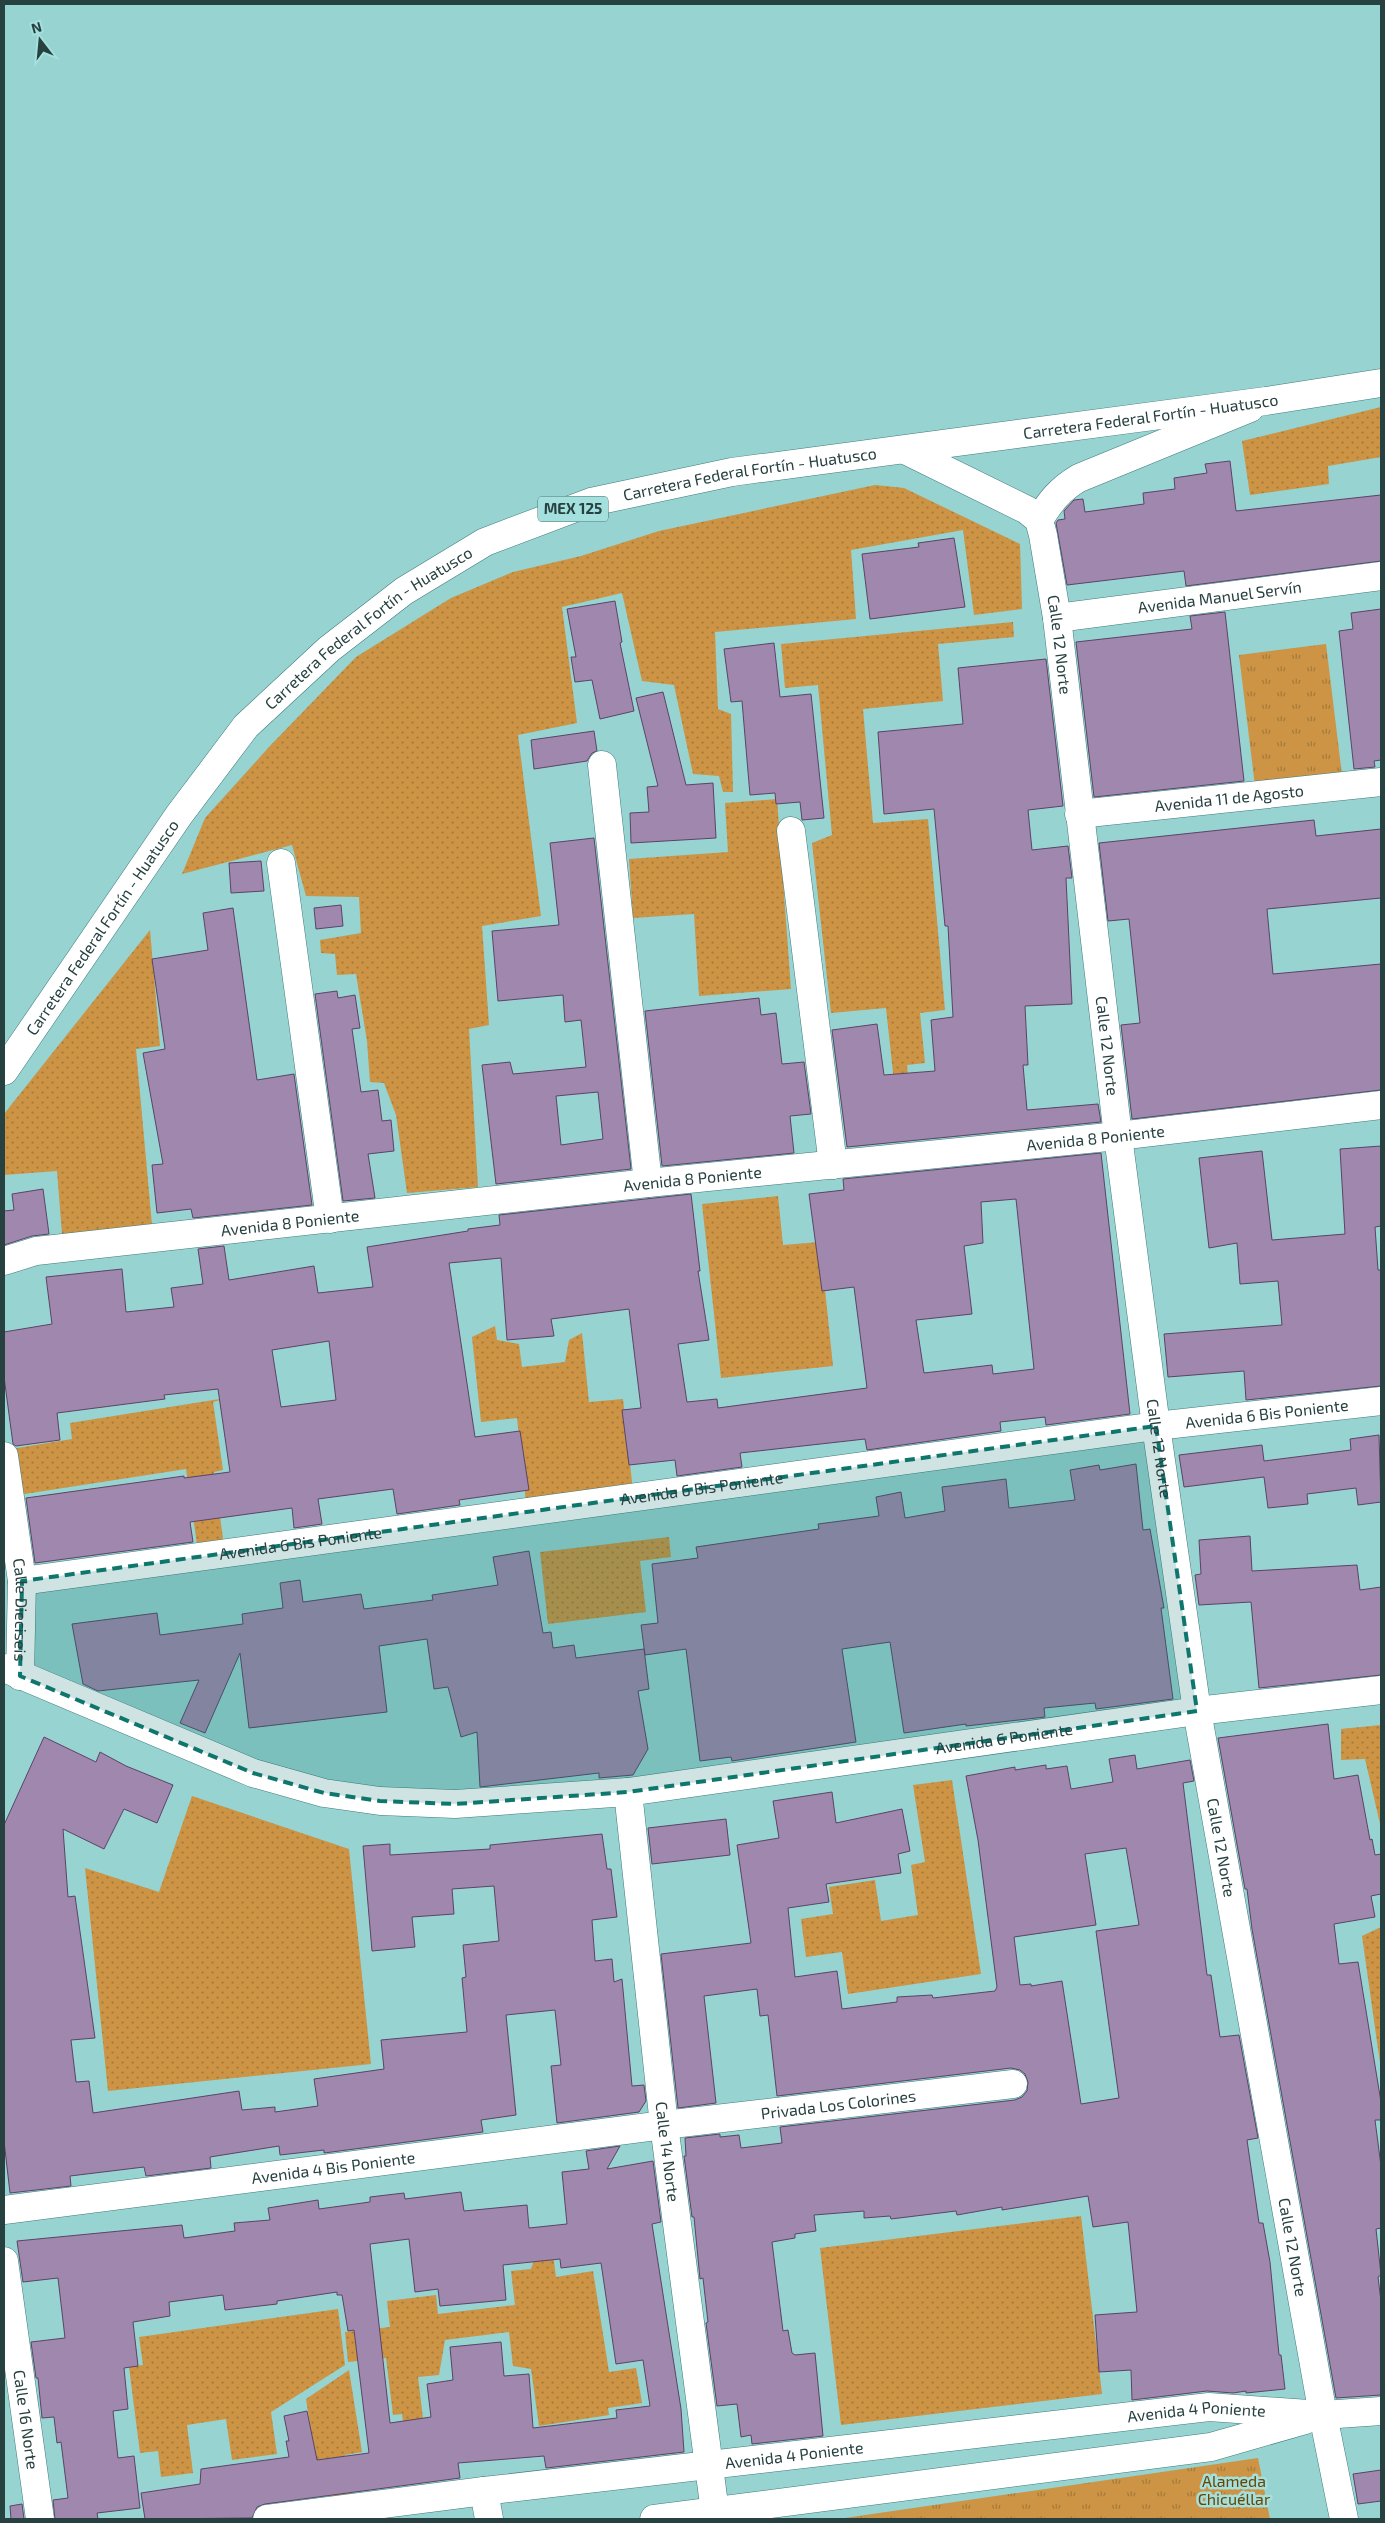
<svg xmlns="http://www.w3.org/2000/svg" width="1385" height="2523" viewBox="0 0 1385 2523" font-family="'Exo 2',sans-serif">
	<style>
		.grass { fill: url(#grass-dots) }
		.park { fill: url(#park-tufts) }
		.building { fill: #a087ad; stroke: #5a4466; fill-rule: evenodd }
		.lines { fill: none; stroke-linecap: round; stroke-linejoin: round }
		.minor-casing { stroke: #3f7b7a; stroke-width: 29 }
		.primary-casing { stroke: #3f7b7a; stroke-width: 29 }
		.minor { stroke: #fff; stroke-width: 28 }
		.primary { stroke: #fff; stroke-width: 28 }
		.marked { fill: #0f766e; fill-opacity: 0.2; stroke: #0f766e; stroke-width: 4; stroke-dasharray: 10 6; stroke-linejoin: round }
		.labels { text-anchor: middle; stroke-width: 5; stroke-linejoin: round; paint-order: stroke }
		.shield { fill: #a3e0de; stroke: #4c716f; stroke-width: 1 }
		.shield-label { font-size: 15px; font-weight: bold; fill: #274140 }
		.street-label { font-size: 16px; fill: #274140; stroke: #a3e0de }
		.park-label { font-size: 16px; fill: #694400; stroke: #a3e0de }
	</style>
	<defs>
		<pattern id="grass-dots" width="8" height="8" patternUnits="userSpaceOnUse" patternTransform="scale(1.25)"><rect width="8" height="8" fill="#cc9444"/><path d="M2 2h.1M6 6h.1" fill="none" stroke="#a67a3a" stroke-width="1.8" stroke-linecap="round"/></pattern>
		<pattern id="park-tufts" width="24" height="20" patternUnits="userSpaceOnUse" patternTransform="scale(1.25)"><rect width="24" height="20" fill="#cc9444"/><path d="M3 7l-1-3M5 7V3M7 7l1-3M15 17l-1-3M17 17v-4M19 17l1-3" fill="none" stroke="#a67a3a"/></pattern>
	</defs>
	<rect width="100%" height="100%" fill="#96d3d1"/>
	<path class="grass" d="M 1381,407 L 1381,457 L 1328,466 L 1329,484 L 1250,495 L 1242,441 Z
		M 875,485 L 904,488 L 1020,544 L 1022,609 L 974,615 L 963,530 L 851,550 L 856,619 L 715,632 L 718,709 L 731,714 L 733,792 L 723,792 L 719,776 L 693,774 L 674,685 L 642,681 L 622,593 L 562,607 L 577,723 L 518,735 L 541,916 L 482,926 L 489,1025 L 469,1029 L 478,1187 L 407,1193 L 396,1115 L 384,1083 L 370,1082 L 367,1041 L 356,974 L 337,975 L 335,954 L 321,953 L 320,940 L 361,933 L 359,897 L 306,896 L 292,845 L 182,874 L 205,818 L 269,747 L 356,657 L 451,598 L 513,572 L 581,556 L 659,531 Z
		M 1013,622 L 1014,637 L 938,644 L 943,701 L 863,709 L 873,823 L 928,819 L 945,1010 L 920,1013 L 925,1063 L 907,1065 L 913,1132 L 899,1128 L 886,1008 L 831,1013 L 812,843 L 832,835 L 818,685 L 785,688 L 781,644 Z
		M 777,799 L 791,989 L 699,996 L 694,914 L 633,918 L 629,859 L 728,852 L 725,803 Z
		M 150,930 L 160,1046 L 136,1049 L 152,1225 L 62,1234 L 57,1171 L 4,1175 L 4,1114 Z
		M 778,1196 L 783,1245 L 820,1242 L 833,1366 L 721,1378 L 702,1204 Z
		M 495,1326 L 497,1340 L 519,1344 L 522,1367 L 565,1362 L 569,1340 L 582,1333 L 589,1402 L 623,1399 L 633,1491 L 526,1502 L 517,1418 L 481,1422 L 472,1337 Z
		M 232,1397 L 213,1402 L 223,1470 L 214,1472 L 224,1546 L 198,1551 L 186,1469 L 18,1495 L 11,1449 L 72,1439 L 70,1423 Z
		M 669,1537 L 671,1557 L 640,1561 L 646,1612 L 548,1624 L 540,1552 Z
		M 1381,1725 L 1381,1828 L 1365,1759 L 1341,1760 L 1341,1729 Z
		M 952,1780 L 981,1974 L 848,1994 L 842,1952 L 806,1957 L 801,1919 L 833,1914 L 829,1887 L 875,1880 L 881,1921 L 918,1915 L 911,1865 L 925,1862 L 913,1785 Z
		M 192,1796 L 349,1849 L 371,2064 L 108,2091 L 85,1868 L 159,1892 Z
		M 1381,1927 L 1381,2070 L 1362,1936 Z
		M 1081,2216 L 1102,2394 L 841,2425 L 820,2248 Z
		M 553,2254 L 556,2277 L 593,2271 L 609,2372 L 636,2368 L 642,2403 L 608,2408 L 609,2415 L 539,2426 L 531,2369 L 513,2366 L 509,2332 L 445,2340 L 439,2375 L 418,2377 L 426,2443 L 406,2445 L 402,2414 L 393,2415 L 386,2358 L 348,2362 L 345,2332 L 390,2327 L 387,2301 L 436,2295 L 438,2314 L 515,2305 L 511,2271 L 531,2269 L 535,2257 Z
		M 338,2309 L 345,2365 L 271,2412 L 277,2454 L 232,2460 L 226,2419 L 187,2425 L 193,2473 L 161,2477 L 158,2451 L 140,2453 L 129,2367 L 143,2365 L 139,2337 Z
		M 349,2370 L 362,2452 L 345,2455 L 353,2506 L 334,2510 L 328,2472 L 318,2474 L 306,2399 Z"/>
	<path class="park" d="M 1326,644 L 1342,775 L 1255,786 L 1239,655 Z
		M 1258,2458 L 1270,2519 L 838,2519 Z"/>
	<path class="building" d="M 1230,461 L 1236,511 L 1381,495 L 1381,561 L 1186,586 L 1184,571 L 1067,585 L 1056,523 L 1058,520 L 1065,519 L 1064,511 L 1074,500 L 1083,499 L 1085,512 L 1144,504 L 1143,493 L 1175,489 L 1174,478 L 1207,473 L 1205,464 Z
		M 954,538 L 965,607 L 870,619 L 862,554 L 919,547 L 918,543 Z
		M 615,601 L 622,642 L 620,643 L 634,711 L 600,719 L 592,680 L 575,682 L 571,657 L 576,657 L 567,609 Z
		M 1381,609 L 1381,760 L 1374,761 L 1375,767 L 1354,769 L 1339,631 L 1353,629 L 1351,613 Z
		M 1225,612 L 1244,781 L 1094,797 L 1076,642 L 1192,629 L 1190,616 Z
		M 774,643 L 780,697 L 811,694 L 824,818 L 802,820 L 800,802 L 776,804 L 775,793 L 750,795 L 742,701 L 731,702 L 724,649 Z
		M 1046,659 L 1063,806 L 1028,810 L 1032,850 L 1068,846 L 1072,878 L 1066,878 L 1072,1004 L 1025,1006 L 1028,1065 L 1023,1065 L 1027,1110 L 1098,1104 L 1101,1122 L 847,1147 L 832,1030 L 877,1024 L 884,1075 L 935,1071 L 931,1020 L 953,1017 L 948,926 L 945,926 L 934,809 L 884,814 L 878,732 L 963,724 L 958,668 Z
		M 663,692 L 686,785 L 713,783 L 716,838 L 631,843 L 630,813 L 649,812 L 647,787 L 658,786 L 636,698 Z
		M 594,731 L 597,751 L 592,753 L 587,761 L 534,769 L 531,740 Z
		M 1314,820 L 1316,836 L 1381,829 L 1381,898 L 1267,909 L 1273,974 L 1381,964 L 1381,1090 L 1132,1119 L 1121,1025 L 1140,1023 L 1129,919 L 1108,921 L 1099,843 Z
		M 594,838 L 631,1169 L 496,1184 L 482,1065 L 510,1062 L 513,1074 L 586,1067 L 581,1020 L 565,1022 L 563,995 L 498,1001 L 492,931 L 559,925 L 550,843 ZM 598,1092 L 603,1139 L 561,1145 L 556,1096 Z
		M 261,861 L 264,891 L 231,893 L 229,863 Z
		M 341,905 L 343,926 L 316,929 L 314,908 Z
		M 233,908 L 257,1080 L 294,1074 L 312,1205 L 193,1218 L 191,1209 L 157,1213 L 152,1165 L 163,1164 L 143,1053 L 165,1049 L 152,959 L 208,950 L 203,913 Z
		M 337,991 L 338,998 L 355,995 L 360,1028 L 352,1029 L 361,1092 L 378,1090 L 382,1121 L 391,1120 L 394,1151 L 368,1154 L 375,1198 L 343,1201 L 315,994 Z
		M 759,998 L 761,1015 L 776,1013 L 782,1064 L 804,1062 L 811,1114 L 790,1116 L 794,1153 L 662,1166 L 645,1011 Z
		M 1381,1146 L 1381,1226 L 1375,1227 L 1378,1270 L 1381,1270 L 1381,1386 L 1246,1400 L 1244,1371 L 1168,1377 L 1164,1334 L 1282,1325 L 1278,1281 L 1240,1284 L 1237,1243 L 1209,1248 L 1199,1158 L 1262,1151 L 1272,1240 L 1345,1234 L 1340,1149 Z
		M 1101,1153 L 1130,1414 L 1046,1425 L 1045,1417 L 1000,1422 L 1001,1431 L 867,1450 L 865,1439 L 740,1453 L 742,1467 L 677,1476 L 675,1460 L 629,1465 L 622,1410 L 641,1408 L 629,1309 L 551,1319 L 554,1336 L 507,1340 L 501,1258 L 449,1263 L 475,1437 L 520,1431 L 529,1490 L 459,1500 L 460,1505 L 397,1514 L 393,1489 L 318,1499 L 322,1524 L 294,1528 L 292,1508 L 190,1522 L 193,1542 L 35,1563 L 26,1498 L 184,1476 L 184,1478 L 230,1472 L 218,1389 L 164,1395 L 165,1399 L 57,1413 L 60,1440 L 16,1446 L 13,1444 L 4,1377 L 4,1332 L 52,1324 L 46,1277 L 122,1269 L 126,1312 L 174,1307 L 171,1288 L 203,1284 L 198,1249 L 224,1246 L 229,1280 L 314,1266 L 318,1293 L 373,1287 L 367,1247 L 468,1231 L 468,1229 L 500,1225 L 499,1215 L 691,1194 L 700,1271 L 698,1271 L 709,1340 L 678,1344 L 687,1402 L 717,1399 L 718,1408 L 867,1388 L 854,1287 L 822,1291 L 809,1194 L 844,1190 L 843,1179 ZM 1016,1199 L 1034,1369 L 993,1374 L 992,1365 L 924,1373 L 916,1320 L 972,1314 L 964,1246 L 983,1243 L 981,1202 ZM 329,1341 L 336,1400 L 281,1407 L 272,1350 Z
		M 43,1189 L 49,1234 L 32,1236 L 4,1245 L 4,1211 L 14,1210 L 12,1194 Z
		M 1379,1435 L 1381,1502 L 1358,1505 L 1356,1488 L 1307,1494 L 1308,1504 L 1268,1508 L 1264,1477 L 1184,1487 L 1179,1455 L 1262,1445 L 1264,1461 L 1351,1450 L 1350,1439 Z
		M 1136,1464 L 1143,1530 L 1150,1529 L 1164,1608 L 1161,1608 L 1173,1699 L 1096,1709 L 1095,1703 L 1044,1708 L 1045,1717 L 966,1726 L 966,1724 L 904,1733 L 890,1642 L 842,1649 L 856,1742 L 732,1761 L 731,1757 L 700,1761 L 686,1649 L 645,1655 L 641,1625 L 658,1623 L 652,1564 L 698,1558 L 696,1547 L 819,1529 L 818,1524 L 879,1516 L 876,1497 L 901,1492 L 905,1518 L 945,1511 L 942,1487 L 1006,1479 L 1009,1508 L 1075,1500 L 1070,1470 L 1099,1465 L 1100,1470 Z
		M 1250,1536 L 1252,1571 L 1357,1565 L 1360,1590 L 1381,1587 L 1381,1675 L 1259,1688 L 1251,1602 L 1199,1605 L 1195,1575 L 1201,1574 L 1199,1540 Z
		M 529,1551 L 543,1633 L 551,1632 L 553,1648 L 574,1645 L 576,1658 L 644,1649 L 649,1689 L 638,1691 L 648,1749 L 633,1775 L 599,1778 L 599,1773 L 480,1787 L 477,1732 L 461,1737 L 448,1687 L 434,1689 L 427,1639 L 379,1646 L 387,1712 L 249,1728 L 240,1653 L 205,1733 L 180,1723 L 199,1680 L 98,1691 L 83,1684 L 72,1624 L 157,1613 L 160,1635 L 243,1624 L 242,1614 L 283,1608 L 280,1583 L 300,1580 L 303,1602 L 361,1594 L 364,1609 L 433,1600 L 432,1595 L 498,1585 L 493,1557 Z
		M 1328,1724 L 1334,1779 L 1358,1775 L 1370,1840 L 1372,1839 L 1375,1855 L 1381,1854 L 1381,1894 L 1371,1896 L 1375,1917 L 1334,1924 L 1339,1964 L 1358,1962 L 1381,2102 L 1381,2120 L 1375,2120 L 1381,2166 L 1381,2228 L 1376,2229 L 1381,2275 L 1378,2277 L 1381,2301 L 1381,2395 L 1336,2398 L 1252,1929 L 1247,1889 L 1245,1889 L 1218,1738 Z
		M 44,1737 L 96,1762 L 100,1752 L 126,1766 L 173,1785 L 157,1823 L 124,1809 L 104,1849 L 63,1829 L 68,1897 L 75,1896 L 95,2038 L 71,2040 L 76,2082 L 89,2081 L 93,2113 L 239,2091 L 242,2110 L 275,2107 L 275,2112 L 318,2106 L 314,2079 L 384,2069 L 381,2040 L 467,2032 L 462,1978 L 466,1977 L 463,1945 L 499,1941 L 494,1886 L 452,1889 L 454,1914 L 412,1917 L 415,1947 L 372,1951 L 363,1846 L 390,1844 L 390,1855 L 490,1849 L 490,1845 L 602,1834 L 607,1869 L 611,1869 L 617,1917 L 592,1920 L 595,1961 L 612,1959 L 614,1982 L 622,1979 L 632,2086 L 644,2085 L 646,2101 L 639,2112 L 557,2123 L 551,2066 L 561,2065 L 555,2010 L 506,2015 L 516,2115 L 481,2120 L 483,2132 L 324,2153 L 324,2150 L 280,2155 L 279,2146 L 210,2157 L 211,2168 L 146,2176 L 144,2167 L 70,2176 L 71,2186 L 10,2193 L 4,2141 L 4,1825 Z
		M 1135,1755 L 1137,1769 L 1190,1760 L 1194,1781 L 1183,1783 L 1207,1975 L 1211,1975 L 1220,2037 L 1239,2035 L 1258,2138 L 1247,2140 L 1259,2223 L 1263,2223 L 1270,2262 L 1279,2355 L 1281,2355 L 1285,2389 L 1246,2393 L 1246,2391 L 1233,2393 L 1207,2391 L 1132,2400 L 1131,2370 L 1099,2372 L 1095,2315 L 1137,2312 L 1128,2222 L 1093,2227 L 1088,2196 L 1002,2210 L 1002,2207 L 957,2215 L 956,2211 L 891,2219 L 890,2216 L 864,2218 L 864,2211 L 814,2215 L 816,2231 L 795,2234 L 795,2238 L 772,2242 L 783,2331 L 788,2330 L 792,2353 L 795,2355 L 815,2353 L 823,2436 L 752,2444 L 751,2435 L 741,2437 L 737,2404 L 717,2406 L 706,2323 L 708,2322 L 703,2278 L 700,2279 L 694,2217 L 692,2217 L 684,2156 L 686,2156 L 685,2138 L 720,2134 L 720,2137 L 739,2135 L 741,2148 L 782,2143 L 780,2127 L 1015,2100 L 1022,2097 L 1027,2091 L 1028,2082 L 1025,2074 L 1020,2070 L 1011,2068 L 777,2096 L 768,2015 L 760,2016 L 757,1989 L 704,1996 L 716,2103 L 678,2108 L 661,1954 L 751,1943 L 737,1845 L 779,1838 L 773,1801 L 832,1792 L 836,1823 L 902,1809 L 910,1851 L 898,1854 L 901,1873 L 826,1884 L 829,1902 L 788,1908 L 795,1977 L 837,1971 L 842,2009 L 897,2002 L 897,1997 L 932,1995 L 933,1998 L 995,1991 L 997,1987 L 978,1840 L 966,1776 L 1015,1767 L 1015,1770 L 1046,1765 L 1046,1769 L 1067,1766 L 1071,1789 L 1113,1782 L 1109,1759 ZM 1126,1848 L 1139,1925 L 1096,1931 L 1119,2098 L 1081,2104 L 1062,1981 L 1031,1986 L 1031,1984 L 1020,1985 L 1014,1937 L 1096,1925 L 1085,1854 Z
		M 726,1819 L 730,1855 L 652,1864 L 648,1828 Z
		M 620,2146 L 607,2169 L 653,2161 L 661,2222 L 652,2224 L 681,2409 L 684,2452 L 546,2468 L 544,2456 L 458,2463 L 460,2478 L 265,2504 L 257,2507 L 252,2518 L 145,2519 L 141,2493 L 200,2484 L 201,2469 L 289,2457 L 286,2441 L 289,2441 L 284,2416 L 307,2411 L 317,2460 L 369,2453 L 354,2330 L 348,2331 L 342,2295 L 337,2295 L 337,2292 L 277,2301 L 277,2304 L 225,2310 L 223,2295 L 169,2302 L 170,2316 L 133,2322 L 138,2366 L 124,2368 L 128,2409 L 113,2411 L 118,2458 L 134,2456 L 140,2508 L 97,2513 L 98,2519 L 55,2519 L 53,2500 L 68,2498 L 61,2442 L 57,2443 L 54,2417 L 42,2418 L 38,2378 L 36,2378 L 31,2342 L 65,2338 L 58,2278 L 23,2282 L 17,2241 L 182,2225 L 184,2238 L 235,2231 L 234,2223 L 270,2220 L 268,2208 L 318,2200 L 319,2209 L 370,2202 L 370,2197 L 404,2193 L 405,2199 L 461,2192 L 464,2211 L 527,2205 L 529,2228 L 567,2224 L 562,2172 L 589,2169 L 586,2151 ZM 409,2239 L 415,2292 L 438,2289 L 440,2306 L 506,2300 L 503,2265 L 560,2259 L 561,2268 L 601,2263 L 616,2364 L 643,2360 L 650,2406 L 616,2410 L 617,2418 L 533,2428 L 529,2374 L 504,2376 L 501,2342 L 450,2347 L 453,2380 L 427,2384 L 431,2417 L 390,2423 L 370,2244 Z
		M 1381,2470 L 1381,2501 L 1358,2504 L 1353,2474 Z
		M 22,2504 L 24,2519 L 11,2519 L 10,2506 Z"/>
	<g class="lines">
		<g class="minor-casing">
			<g id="minor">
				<path id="s1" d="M 905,450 L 1027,510 L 1039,520 L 1043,535 L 1057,618 L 1118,1136 L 1156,1426 L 1197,1711 L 1323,2415 L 1344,2519"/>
				<path d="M 1039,520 C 1050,502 1060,489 1079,478 L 1250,408"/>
				<path id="s2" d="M 1057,618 L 1381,576"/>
				<path d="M 602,765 L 648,1183"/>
				<path id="s3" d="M 1079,814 L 1381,782"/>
				<path d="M 791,831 L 833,1165"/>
				<path d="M 281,863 L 330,1219"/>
				<path id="s4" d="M 4,1261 L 36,1251 L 648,1183 L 1118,1136 L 1381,1105"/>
				<path id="s5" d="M 4,1456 L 22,1581 L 20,1676"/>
				<path id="s6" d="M 22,1581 L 1156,1426 L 1381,1401"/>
				<path id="s7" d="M 4,1668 L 253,1773 L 324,1793 L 380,1801 L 455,1804 L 628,1792 L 1197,1711 L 1381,1690"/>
				<path id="s8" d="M 628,1792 L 664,2125 L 715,2512"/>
				<path id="s9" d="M 4,2210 L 664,2125 L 1013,2084"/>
				<path id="s10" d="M 4,2261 L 40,2519"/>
				<path d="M 484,2491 L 489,2519"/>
				<path id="s11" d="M 267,2519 L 484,2491 L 1209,2407 L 1323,2415 L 1381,2411"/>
				<path d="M 654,2519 L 1211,2447 L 1305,2420"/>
			</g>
		</g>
		<g class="primary-casing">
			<g id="primary">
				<path id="s12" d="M 4,1071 L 179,815 L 246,726 L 329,649 L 404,591 L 485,542 L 591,502 L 732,472 L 1266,401 L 1381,383"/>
			</g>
		</g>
		<use href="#minor" class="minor"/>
		<use href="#primary" class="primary"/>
	</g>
	<path class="marked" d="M 1156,1426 L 1197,1711 L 628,1792 L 455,1804 L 380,1801 L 324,1793 L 253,1773 L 20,1676 L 22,1581 Z"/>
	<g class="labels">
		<rect class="shield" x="538" y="496.5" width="70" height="25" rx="4"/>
		<g class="shield-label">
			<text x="573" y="514">MEX 125</text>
		</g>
		<g class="street-label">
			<text dy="6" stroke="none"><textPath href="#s12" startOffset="1404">Carretera Federal Fortín - Huatusco</textPath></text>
			<text dy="6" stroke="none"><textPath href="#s12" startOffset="999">Carretera Federal Fortín - Huatusco</textPath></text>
			<text dy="6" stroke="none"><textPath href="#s2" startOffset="164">Avenida Manuel Servín</textPath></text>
			<text dy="6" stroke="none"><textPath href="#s12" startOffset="579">Carretera Federal Fortín - Huatusco</textPath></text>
			<text dy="6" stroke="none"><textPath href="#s1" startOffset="278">Calle 12 Norte</textPath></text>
			<text dy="6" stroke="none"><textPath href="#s3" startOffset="151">Avenida 11 de Agosto</textPath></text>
			<text dy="6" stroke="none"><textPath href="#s12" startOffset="174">Carretera Federal Fortín - Huatusco</textPath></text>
			<text dy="6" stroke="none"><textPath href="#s1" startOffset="682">Calle 12 Norte</textPath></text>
			<text dy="6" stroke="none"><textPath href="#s4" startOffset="1099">Avenida 8 Poniente</textPath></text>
			<text dy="6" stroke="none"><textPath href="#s4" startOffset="694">Avenida 8 Poniente</textPath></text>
			<text dy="6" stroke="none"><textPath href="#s4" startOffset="289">Avenida 8 Poniente</textPath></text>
			<text dy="6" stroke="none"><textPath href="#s6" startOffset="1256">Avenida 6 Bis Poniente</textPath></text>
			<text dy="6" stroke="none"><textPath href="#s1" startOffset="1088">Calle 12 Norte</textPath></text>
			<text dy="6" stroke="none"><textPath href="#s6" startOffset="686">Avenida 6 Bis Poniente</textPath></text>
			<text dy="6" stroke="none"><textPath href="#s6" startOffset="281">Avenida 6 Bis Poniente</textPath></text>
			<text dy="6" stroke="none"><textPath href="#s5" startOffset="155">Calle Dieciseis</textPath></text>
			<text dy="6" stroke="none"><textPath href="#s7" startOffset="1029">Avenida 6 Poniente</textPath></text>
			<text dy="6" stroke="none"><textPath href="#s1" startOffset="1492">Calle 12 Norte</textPath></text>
			<text dy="6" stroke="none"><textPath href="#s9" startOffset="841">Privada Los Colorines</textPath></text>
			<text dy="6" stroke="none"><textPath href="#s8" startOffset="362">Calle 14 Norte</textPath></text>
			<text dy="6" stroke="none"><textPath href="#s9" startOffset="332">Avenida 4 Bis Poniente</textPath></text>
			<text dy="6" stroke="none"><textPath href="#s1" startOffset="1898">Calle 12 Norte</textPath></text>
			<text dy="6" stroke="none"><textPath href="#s11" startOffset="936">Avenida 4 Poniente</textPath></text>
			<text dy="6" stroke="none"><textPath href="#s10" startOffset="160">Calle 16 Norte</textPath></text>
			<text dy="6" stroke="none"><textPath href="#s11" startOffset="531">Avenida 4 Poniente</textPath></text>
		</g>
		<g class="park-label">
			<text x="1234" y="2487">Alameda<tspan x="1234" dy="18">Chicuéllar</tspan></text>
		</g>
	</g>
	<rect width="1385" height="2523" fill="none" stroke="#274140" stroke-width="10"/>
	<g transform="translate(40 40) rotate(344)" stroke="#a3e0de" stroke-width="4" paint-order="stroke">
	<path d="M0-4L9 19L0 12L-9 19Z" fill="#274140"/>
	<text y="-8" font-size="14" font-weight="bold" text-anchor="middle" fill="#274140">N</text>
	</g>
</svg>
